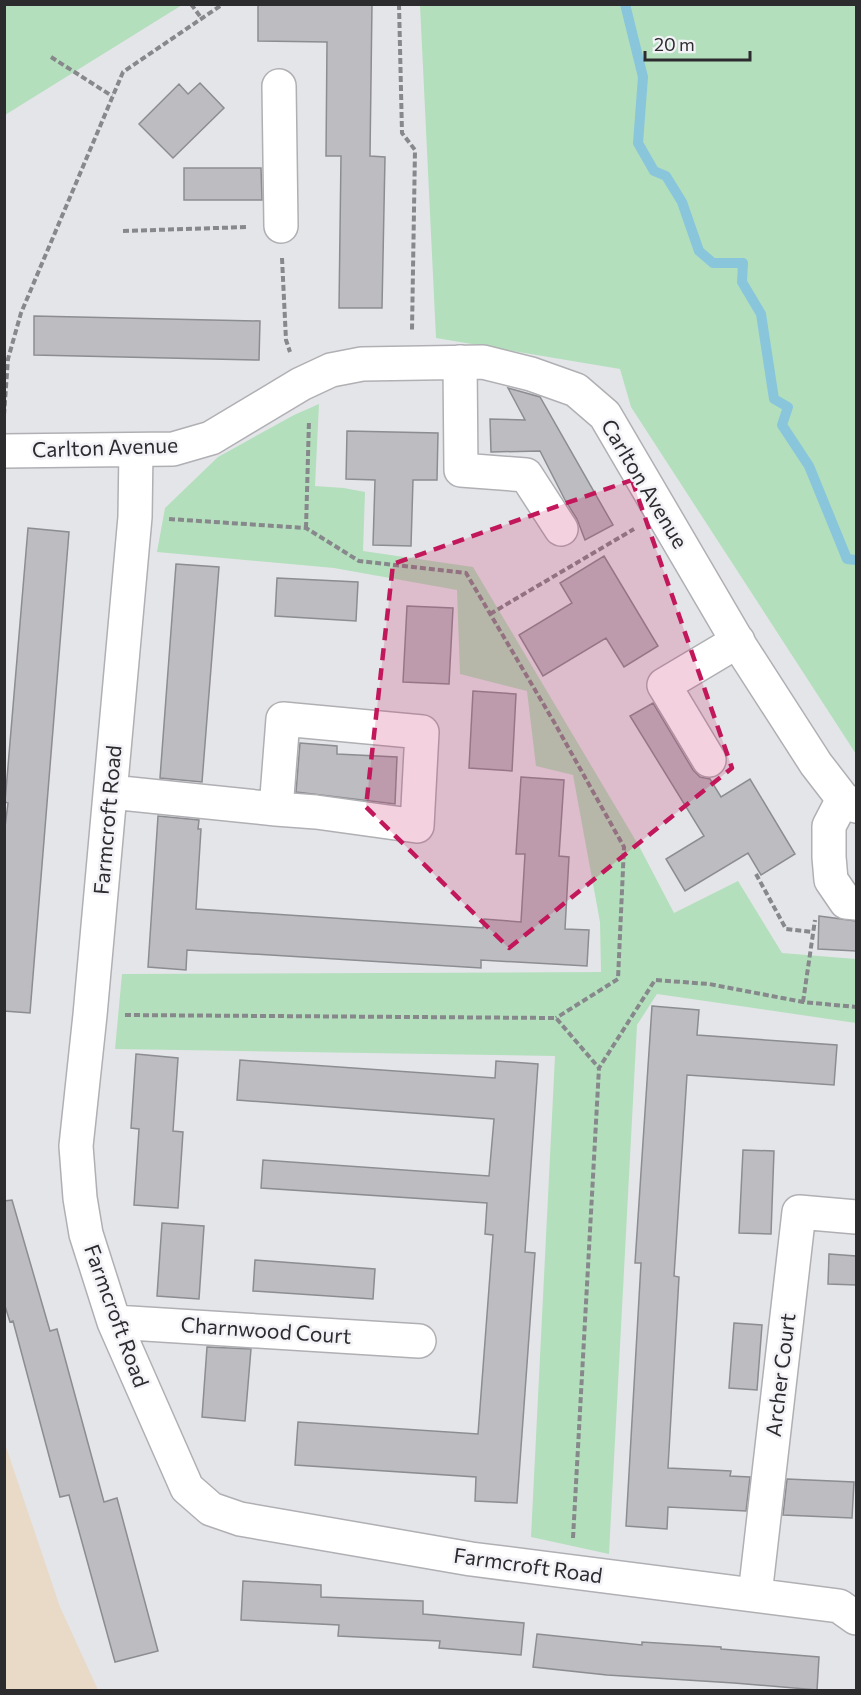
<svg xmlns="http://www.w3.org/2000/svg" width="861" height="1695" viewBox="0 0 861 1695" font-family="Commissioner,sans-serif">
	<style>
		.education { fill: #e9d9c7 }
		.green { fill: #b4dfbd }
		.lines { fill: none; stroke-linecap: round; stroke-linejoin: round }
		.stream { stroke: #89c6dc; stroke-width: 10 }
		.building { fill: #bcbcc1; stroke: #8c8d91; stroke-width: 1.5 }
		.minor-casing { stroke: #b0b0b4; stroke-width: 36 }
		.path { stroke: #87888b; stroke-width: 4; stroke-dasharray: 6 3; stroke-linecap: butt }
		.minor { stroke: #fff; stroke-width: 33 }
		.marked { fill: #c2185b; fill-opacity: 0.2; stroke: #c2185b; stroke-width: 4.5; stroke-dasharray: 12 8; stroke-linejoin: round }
		.labels { text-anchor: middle; stroke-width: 5; stroke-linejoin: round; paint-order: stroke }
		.street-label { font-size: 21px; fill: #2c2c2e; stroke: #f2f2f7 }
	</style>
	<rect width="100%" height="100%" fill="#e4e5e9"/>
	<path class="education" d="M 5,1444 L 60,1607 L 98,1690 L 5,1690 Z"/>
	<path class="green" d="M 5,4 L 182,4 L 182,5 L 5,115 Z
		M 420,5 L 856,5 L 856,754 L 631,407 L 620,369 L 436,338 Z
		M 319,404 L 315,486 L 344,488 L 365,492 L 363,551 L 473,567 L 639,846 L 674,913 L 738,881 L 782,953 L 856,959 L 856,1023 L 657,994 L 637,1025 L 609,1554 L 531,1537 L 555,1056 L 115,1049 L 122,974 L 601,972 L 600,922 L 573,775 L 536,766 L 527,691 L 460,674 L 457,590 L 334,568 L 157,552 L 165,508 L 218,457 L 294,415 Z"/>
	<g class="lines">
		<path class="stream" d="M 625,4 L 643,77 L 638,143 L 654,171 L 666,176 L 682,202 L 699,251 L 713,263 L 743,263 L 742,282 L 761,314 L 774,399 L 788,407 L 782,425 L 809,466 L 847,559 L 856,560"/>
	</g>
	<path class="building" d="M 258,4 L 372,4 L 370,156 L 385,157 L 382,308 L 339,308 L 341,156 L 326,156 L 327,42 L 258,41 Z
		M 200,83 L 224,108 L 173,158 L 139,124 L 179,84 L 188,94 Z
		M 184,168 L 261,168 L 262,200 L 184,200 Z
		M 34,316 L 260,321 L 259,360 L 34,355 Z
		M 508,388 L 540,397 L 613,525 L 585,540 L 577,519 L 565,500 L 540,451 L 491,452 L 490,419 L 525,420 Z
		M 347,431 L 438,433 L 437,480 L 413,480 L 411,546 L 373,545 L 375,480 L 346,479 Z
		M 28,528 L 69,532 L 30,1013 L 4,1011 L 4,835 L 8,803 L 5,802 Z
		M 604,556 L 658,646 L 624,667 L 606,638 L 543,676 L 519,635 L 572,603 L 560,583 Z
		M 176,564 L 219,567 L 202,782 L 160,778 Z
		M 277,578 L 358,582 L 356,621 L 275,616 Z
		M 407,606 L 453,608 L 449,684 L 403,682 Z
		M 473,691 L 516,694 L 512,771 L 469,768 Z
		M 653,703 L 693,770 L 700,777 L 710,779 L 721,797 L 750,779 L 795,854 L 761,875 L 748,853 L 685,891 L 666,859 L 704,836 L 630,716 Z
		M 300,743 L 337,746 L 337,754 L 397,757 L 395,804 L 296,792 Z
		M 521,777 L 564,780 L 559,856 L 569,857 L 565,929 L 589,930 L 587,966 L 481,960 L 481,968 L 187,950 L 186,970 L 148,967 L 158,816 L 199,820 L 198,829 L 201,829 L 196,909 L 483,928 L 484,919 L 521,922 L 525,854 L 516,854 Z
		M 819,916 L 856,921 L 856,951 L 818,949 Z
		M 652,1006 L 699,1010 L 697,1035 L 837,1045 L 834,1085 L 687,1075 L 674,1276 L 679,1277 L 668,1468 L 731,1471 L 730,1476 L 750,1477 L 746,1511 L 668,1507 L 667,1529 L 626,1526 L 641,1263 L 635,1263 Z
		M 136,1054 L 178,1058 L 173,1131 L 183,1132 L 178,1208 L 134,1205 L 139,1129 L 131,1128 Z
		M 240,1060 L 495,1078 L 496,1061 L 538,1064 L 525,1252 L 535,1253 L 517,1503 L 475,1501 L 476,1477 L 295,1465 L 298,1422 L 478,1434 L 493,1235 L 485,1234 L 487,1203 L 261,1188 L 263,1160 L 489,1176 L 494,1119 L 237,1100 Z
		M 743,1150 L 774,1151 L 771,1234 L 739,1233 Z
		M 12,1200 L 50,1331 L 57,1329 L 104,1502 L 117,1498 L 158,1651 L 115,1662 L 69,1495 L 60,1497 L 13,1321 L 10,1322 L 4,1303 L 4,1201 Z
		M 162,1223 L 204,1226 L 199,1299 L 157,1296 Z
		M 829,1254 L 856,1256 L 856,1285 L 828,1284 Z
		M 255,1260 L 375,1269 L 373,1299 L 253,1291 Z
		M 734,1323 L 762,1325 L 757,1390 L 729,1388 Z
		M 207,1347 L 251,1349 L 245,1421 L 202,1417 Z
		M 787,1479 L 854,1482 L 852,1518 L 783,1515 Z
		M 243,1581 L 321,1585 L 321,1597 L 423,1601 L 423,1614 L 524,1623 L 521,1655 L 439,1648 L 440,1641 L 338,1636 L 339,1625 L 241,1620 Z
		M 537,1634 L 642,1645 L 642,1642 L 721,1647 L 721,1649 L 819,1657 L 817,1690 L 734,1683 L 607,1675 L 533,1667 Z"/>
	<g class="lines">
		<g class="minor-casing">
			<path id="minor" d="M 279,86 L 281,226
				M 460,362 L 461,470 L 526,475 L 561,529
				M 136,450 L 135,517 L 90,1015 L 76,1146 L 80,1198 L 86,1234 L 114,1322 L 187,1488 L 211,1509 L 240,1519 L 471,1559 L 839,1606 L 856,1618
				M 4,451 L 173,449 L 211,438 L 301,384 L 331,370 L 362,364 L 483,362 L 531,374 L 576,390 L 605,415 L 742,649 L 816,764 L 843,799 L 856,806
				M 709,760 L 664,685 L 738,641
				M 111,792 L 276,809 L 283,719 L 422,732 L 417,826 L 316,812 L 276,809
				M 843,799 L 829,826 L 829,857 L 831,880 L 846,902 L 856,903
				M 114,1322 L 419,1341
				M 755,1595 L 799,1212 L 856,1217"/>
		</g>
		<path class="path" d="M 191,4 L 202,19
			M 399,4 L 402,133 L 415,150 L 412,330
			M 51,57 L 112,96
			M 123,231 L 248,227
			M 282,258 L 286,340 L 290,352
			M 4,415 L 8,359 L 21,313 L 123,72 L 223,4
			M 169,519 L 306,528 L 359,561 L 466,573 L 554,722 L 624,847 L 618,979 L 556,1018
			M 306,528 L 309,420
			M 490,614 L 634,529
			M 756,874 L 786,929 L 813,932
			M 803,1002 L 815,920
			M 125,1015 L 556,1018 L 599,1068
			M 573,1538 L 599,1068 L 655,980 L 709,984 L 803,1002 L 856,1007"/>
		<use href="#minor" class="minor"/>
	</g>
	<path class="marked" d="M 632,480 L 732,768 L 509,948 L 366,807 L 393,564 Z"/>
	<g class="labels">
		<g class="street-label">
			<text transform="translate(105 448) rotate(-2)" y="7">Carlton Avenue</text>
			<text transform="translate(644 484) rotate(59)" y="7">Carlton Avenue</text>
			<text transform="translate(108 820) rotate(-85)" y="7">Farmcroft Road</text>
			<text transform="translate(116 1316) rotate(70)" y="7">Farmcroft Road</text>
			<text transform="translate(266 1331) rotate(4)" y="7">Charnwood Court</text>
			<text transform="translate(781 1375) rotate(-83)" y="7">Archer Court</text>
			<text transform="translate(528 1566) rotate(8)" y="7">Farmcroft Road</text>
		</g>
	</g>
	<rect width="861" height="1695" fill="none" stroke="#2c2c2e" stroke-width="12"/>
	<path d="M645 51v9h105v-9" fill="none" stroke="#2c2c2e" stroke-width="3"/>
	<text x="654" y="51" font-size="18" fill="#2c2c2e" stroke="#f2f2f7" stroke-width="4.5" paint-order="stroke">20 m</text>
</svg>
